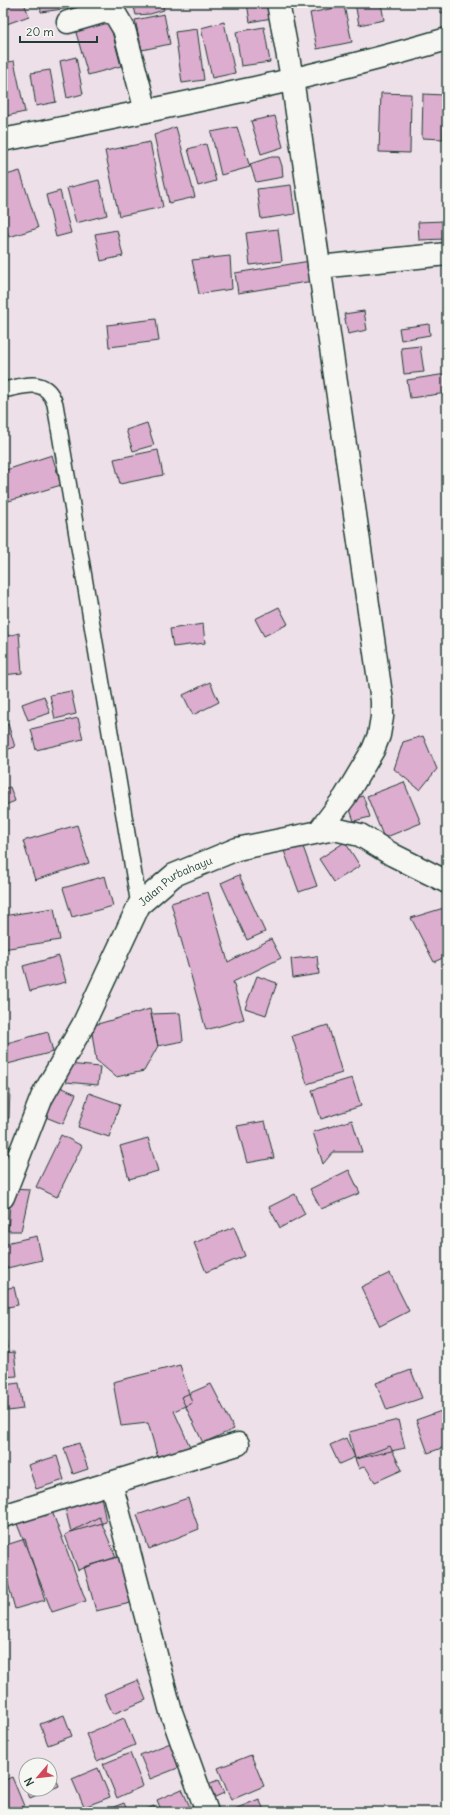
<svg xmlns="http://www.w3.org/2000/svg" width="450" height="1815" viewBox="0 0 450 1815" font-family="Delius,sans-serif">
	<style>
		.building { fill: #dcadcf; stroke: #1f3d34 }
		.lines { fill: none; stroke-linecap: round; stroke-linejoin: round }
		.lane-casing { stroke: #1f3d34; stroke-width: 18 }
		.street-casing { stroke: #1f3d34; stroke-width: 25 }
		.lane { stroke: #f6f6f2; stroke-width: 15 }
		.street { stroke: #f6f6f2; stroke-width: 22 }
		.labels { text-anchor: middle; stroke-width: 3; stroke-linejoin: round; paint-order: stroke }
		.street-label { font-size: 11px; fill: #1f3d34; stroke: #f6f6f2 }
	</style>
	<rect width="100%" height="100%" fill="#eee0e8"/>
	<filter id="ink" filterUnits="userSpaceOnUse"><feTurbulence type="fractalNoise" baseFrequency=".025" numOctaves="2"/><feDisplacementMap in="SourceGraphic" scale="8" xChannelSelector="R" yChannelSelector="G"/><feConvolveMatrix kernelMatrix="1 2 1 2 8 2 1 2 1" color-interpolation-filters="sRGB"/></filter>
	<g filter="url(#ink)">
		<path class="building" d="M 3,3 L 24,3 L 29,16 L 4,25 Z
			M 40,3 L 84,3 L 85,6 L 41,12 Z
			M 133,3 L 162,3 L 164,10 L 150,14 L 136,15 Z
			M 247,3 L 275,3 L 277,17 L 250,22 Z
			M 355,3 L 381,3 L 384,20 L 359,25 Z
			M 440,3 L 447,3 L 447,12 L 441,13 Z
			M 344,6 L 352,42 L 317,49 L 310,13 Z
			M 164,14 L 170,44 L 142,50 L 135,20 Z
			M 109,20 L 121,66 L 88,75 L 75,29 Z
			M 224,22 L 235,73 L 212,78 L 201,28 Z
			M 264,27 L 270,62 L 241,66 L 236,32 Z
			M 197,29 L 204,80 L 182,83 L 175,32 Z
			M 76,57 L 83,94 L 67,98 L 60,61 Z
			M 14,61 L 25,112 L 6,116 L 3,101 L 3,63 Z
			M 50,70 L 56,102 L 36,106 L 31,73 Z
			M 381,93 L 411,94 L 410,153 L 379,152 Z
			M 423,94 L 444,95 L 443,139 L 422,138 Z
			M 275,116 L 283,147 L 261,154 L 251,121 Z
			M 176,127 L 195,197 L 169,203 L 154,135 Z
			M 237,127 L 250,167 L 221,175 L 211,132 Z
			M 150,142 L 163,207 L 119,216 L 105,151 Z
			M 206,144 L 216,181 L 198,186 L 188,149 Z
			M 271,157 L 279,157 L 282,166 L 283,177 L 256,182 L 250,164 Z
			M 20,171 L 38,228 L 9,237 L 3,218 L 3,176 Z
			M 99,180 L 107,215 L 76,223 L 67,188 Z
			M 291,185 L 295,214 L 261,219 L 257,189 Z
			M 60,191 L 71,233 L 56,237 L 46,195 Z
			M 445,221 L 446,239 L 419,240 L 418,222 Z
			M 278,229 L 282,261 L 250,265 L 246,233 Z
			M 117,230 L 123,256 L 101,261 L 95,234 Z
			M 230,256 L 232,289 L 199,294 L 192,260 Z
			M 310,261 L 313,281 L 238,293 L 235,273 Z
			M 364,311 L 367,330 L 348,334 L 344,314 Z
			M 156,319 L 159,341 L 109,347 L 107,325 Z
			M 429,324 L 430,335 L 401,340 L 399,328 Z
			M 420,346 L 424,372 L 404,374 L 401,348 Z
			M 446,374 L 447,393 L 410,398 L 407,380 Z
			M 147,423 L 154,445 L 133,451 L 126,430 Z
			M 158,450 L 163,475 L 120,484 L 114,459 Z
			M 52,455 L 61,485 L 9,501 L 3,482 L 3,471 Z
			M 279,607 L 288,624 L 264,636 L 255,619 Z
			M 3,617 L 8,636 L 19,633 L 22,673 L 3,675 Z
			M 203,624 L 205,643 L 173,647 L 170,629 Z
			M 210,682 L 219,702 L 193,715 L 183,695 Z
			M 71,691 L 76,714 L 55,719 L 50,695 Z
			M 44,696 L 50,713 L 28,720 L 22,704 Z
			M 78,718 L 83,739 L 36,750 L 31,729 Z
			M 8,724 L 15,747 L 3,751 L 3,726 Z
			M 423,736 L 437,769 L 420,790 L 394,769 L 403,742 Z
			M 404,782 L 421,823 L 384,838 L 367,796 Z
			M 10,787 L 15,801 L 3,806 L 3,789 Z
			M 363,796 L 370,817 L 354,821 L 347,801 Z
			M 77,825 L 89,863 L 35,880 L 23,841 Z
			M 301,841 L 317,886 L 299,892 L 283,848 Z
			M 345,842 L 360,866 L 334,882 L 319,859 Z
			M 239,875 L 265,932 L 247,940 L 221,883 Z
			M 105,876 L 113,906 L 72,917 L 63,888 Z
			M 208,892 L 228,962 L 271,939 L 281,958 L 233,982 L 244,1019 L 206,1030 L 171,903 Z
			M 447,907 L 447,956 L 434,962 L 411,918 Z
			M 54,908 L 60,940 L 3,949 L 3,916 Z
			M 59,956 L 66,982 L 30,991 L 23,966 Z
			M 317,956 L 319,974 L 293,978 L 291,959 Z
			M 257,976 L 277,983 L 266,1015 L 245,1008 Z
			M 150,1009 L 158,1046 L 144,1071 L 116,1077 L 96,1060 L 91,1026 Z
			M 180,1013 L 183,1041 L 158,1046 L 151,1014 Z
			M 328,1025 L 342,1073 L 307,1084 L 292,1036 Z
			M 48,1032 L 53,1052 L 4,1065 L 3,1044 Z
			M 68,1064 L 100,1067 L 98,1085 L 66,1082 Z
			M 352,1078 L 361,1106 L 321,1119 L 312,1090 Z
			M 56,1085 L 76,1094 L 63,1124 L 43,1116 Z
			M 3,1090 L 10,1090 L 9,1118 L 3,1118 Z
			M 89,1093 L 120,1104 L 109,1137 L 78,1127 Z
			M 352,1120 L 362,1152 L 333,1152 L 323,1164 L 313,1132 Z
			M 265,1121 L 274,1158 L 247,1163 L 237,1126 Z
			M 7,1124 L 9,1153 L 3,1153 L 3,1125 Z
			M 61,1135 L 82,1146 L 57,1197 L 36,1187 Z
			M 148,1138 L 158,1171 L 129,1179 L 120,1146 Z
			M 349,1170 L 360,1193 L 321,1209 L 310,1189 Z
			M 11,1189 L 30,1190 L 21,1231 L 8,1231 Z
			M 295,1194 L 305,1214 L 280,1228 L 269,1207 Z
			M 234,1227 L 245,1256 L 206,1272 L 194,1243 Z
			M 37,1236 L 42,1260 L 7,1268 L 3,1261 L 3,1247 L 10,1242 Z
			M 390,1273 L 409,1311 L 380,1326 L 361,1287 Z
			M 14,1287 L 18,1305 L 3,1308 L 3,1289 Z
			M 3,1328 L 7,1348 L 3,1348 Z
			M 14,1352 L 17,1376 L 3,1377 L 3,1353 Z
			M 180,1365 L 192,1403 L 174,1411 L 191,1449 L 158,1458 L 148,1423 L 121,1426 L 113,1382 Z
			M 411,1370 L 422,1398 L 387,1410 L 376,1383 Z
			M 19,1383 L 23,1409 L 8,1411 L 4,1385 Z
			M 211,1384 L 234,1429 L 203,1443 L 181,1397 Z
			M 447,1409 L 447,1446 L 428,1453 L 416,1420 Z
			M 398,1420 L 405,1448 L 355,1459 L 349,1432 Z
			M 346,1438 L 355,1457 L 339,1464 L 330,1445 Z
			M 79,1443 L 88,1469 L 73,1474 L 64,1448 Z
			M 390,1446 L 402,1470 L 375,1482 L 365,1466 L 359,1469 L 355,1459 Z
			M 57,1456 L 64,1480 L 36,1489 L 28,1465 Z
			M 101,1496 L 106,1522 L 71,1532 L 65,1507 Z
			M 188,1498 L 199,1529 L 149,1549 L 137,1515 Z
			M 50,1506 L 86,1601 L 52,1612 L 15,1519 Z
			M 99,1517 L 116,1557 L 78,1570 L 65,1535 Z
			M 25,1539 L 45,1600 L 15,1609 L 3,1565 L 3,1546 Z
			M 122,1556 L 135,1602 L 96,1611 L 84,1567 Z
			M 138,1680 L 146,1700 L 113,1714 L 104,1694 Z
			M 64,1715 L 72,1736 L 48,1745 L 40,1724 Z
			M 124,1718 L 135,1745 L 97,1761 L 86,1734 Z
			M 173,1742 L 183,1766 L 150,1779 L 140,1755 Z
			M 130,1753 L 143,1786 L 117,1798 L 103,1764 Z
			M 251,1755 L 264,1786 L 231,1800 L 218,1768 Z
			M 49,1762 L 59,1786 L 30,1798 L 26,1789 L 50,1789 L 50,1765 L 41,1765 Z
			M 98,1768 L 110,1797 L 84,1807 L 72,1779 Z
			M 26,1771 L 26,1789 L 20,1774 Z
			M 12,1777 L 24,1806 L 9,1812 L 3,1812 L 3,1781 Z
			M 218,1780 L 224,1793 L 213,1798 L 208,1784 Z
			M 182,1789 L 192,1812 L 162,1812 L 157,1800 Z
			M 259,1799 L 265,1812 L 236,1812 L 235,1809 Z
			M 124,1803 L 128,1812 L 101,1812 Z
			M 154,1806 L 156,1812 L 140,1812 Z"/>
		<g class="lines">
			<g class="lane-casing">
				<path id="lane" d="M 3,390 C 25,386 46,376 55,404 L 139,905"/>
			</g>
			<g class="street-casing">
				<g id="street">
					<path d="M 278,3 L 292,78 L 382,701 L 382,717 L 379,735 L 373,750 L 345,797 L 320,830"/>
					<path d="M 68,22 L 106,11 L 115,14 L 124,29 L 146,111"/>
					<path d="M 3,140 C 152,110 301,82 447,39"/>
					<path d="M 319,267 L 447,254"/>
					<path id="s1" d="M 3,1197 L 42,1097 L 83,1025 L 139,905 L 174,875 L 237,849 L 334,829 L 360,835 L 393,855 L 447,882"/>
					<path d="M 111,1483 L 171,1712 L 207,1812"/>
					<path d="M 3,1516 L 238,1444"/>
				</g>
			</g>
			<use href="#lane" class="lane"/>
			<use href="#street" class="street"/>
		</g>
	</g>
	<g class="labels">
		<g class="street-label">
			<text dy="4" stroke="none"><textPath href="#s1" startOffset="367">Jalan Purbahayu</textPath></text>
		</g>
	</g>
	<rect width="450" height="1815" fill="none" stroke="#f6f6f2" stroke-width="16"/>
	<rect x="8" y="8" width="434" height="1799" fill="none" stroke="#1f3d34" stroke-width="1.5" filter="url(#ink)"/>
	<g transform="translate(38 1777) rotate(242)"><circle r="19" fill="#f6f6f2" stroke="#a0aca6"/>
	<path d="M0-3L7 15L0 10L-7 15Z" fill="#d1495b"/>
	<text y="-6" font-size="11" font-weight="bold" text-anchor="middle" fill="#1f3d34">N</text>
	</g>
	<path d="M20 36v6h77v-6" fill="none" stroke="#1f3d34" stroke-width="2"/>
	<text x="26" y="36" font-size="12" fill="#1f3d34" stroke="#f6f6f2" stroke-width="3" paint-order="stroke">20 m</text>
</svg>
